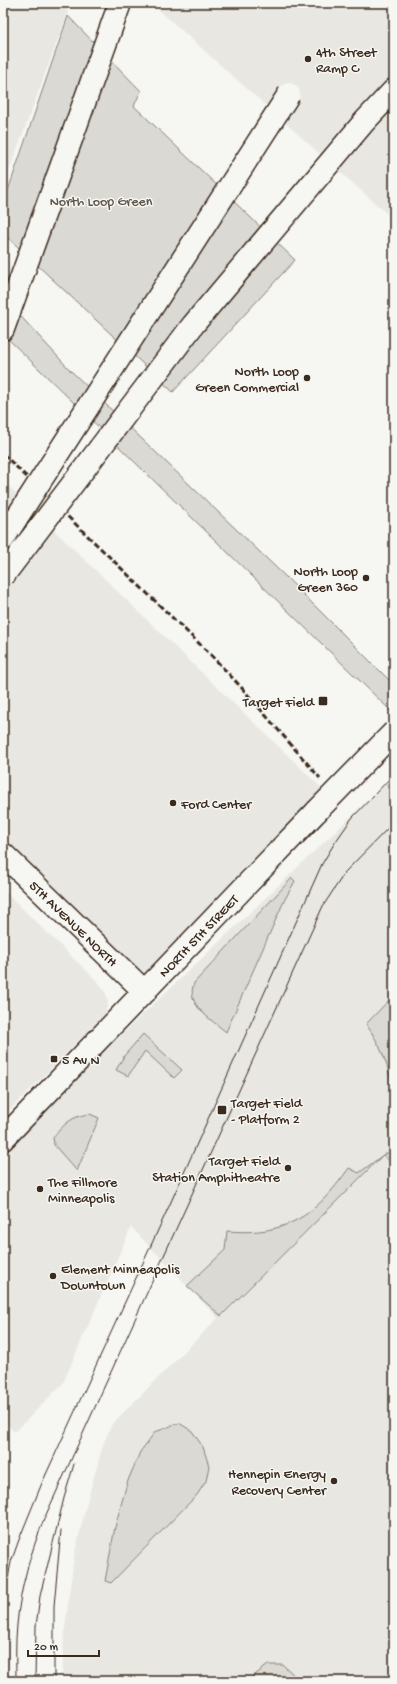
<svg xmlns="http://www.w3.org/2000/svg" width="397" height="1684" viewBox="0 0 397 1684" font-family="'Gochi Hand',sans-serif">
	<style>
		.built { fill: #e8e7e2 }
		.green { fill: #dad9d3; stroke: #8a8278 }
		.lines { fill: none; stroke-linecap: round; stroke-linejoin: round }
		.minor-casing { stroke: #3b2a1e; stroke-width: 25 }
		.highway-casing { stroke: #3b2a1e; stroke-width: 25 }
		.minor { stroke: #f6f6f2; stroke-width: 22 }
		.highway { stroke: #f6f6f2; stroke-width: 22 }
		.tram { stroke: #3b2a1e; stroke-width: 1 }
		.rail { stroke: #3b2a1e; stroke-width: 3; stroke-dasharray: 6 3; stroke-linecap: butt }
		.minor-bridge-casing { stroke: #3b2a1e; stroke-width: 25; stroke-linecap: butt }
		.highway-bridge-casing { stroke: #3b2a1e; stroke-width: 25; stroke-linecap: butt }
		.minor-bridge { stroke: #f6f6f2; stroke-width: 22 }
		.highway-bridge { stroke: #f6f6f2; stroke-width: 22 }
		.poi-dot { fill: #3b2a1e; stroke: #f6f6f2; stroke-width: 1.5 }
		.labels { text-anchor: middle; stroke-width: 3; stroke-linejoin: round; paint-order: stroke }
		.poi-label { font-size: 14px; fill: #3b2a1e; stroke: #f6f6f2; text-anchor: start }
		.park-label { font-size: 14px; fill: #63564b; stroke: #f6f6f2 }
		.street-label { font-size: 14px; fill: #3b2a1e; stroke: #f6f6f2 }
	</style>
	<rect width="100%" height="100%" fill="#f6f6f2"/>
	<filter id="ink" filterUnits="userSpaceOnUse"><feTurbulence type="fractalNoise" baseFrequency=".025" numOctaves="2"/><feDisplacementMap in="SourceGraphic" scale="8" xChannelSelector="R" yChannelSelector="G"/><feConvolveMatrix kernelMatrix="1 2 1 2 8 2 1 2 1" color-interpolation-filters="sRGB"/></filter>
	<g filter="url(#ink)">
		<path class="built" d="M 3,3 L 64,3 L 68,12 L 3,187 Z
			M 151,3 L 394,3 L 394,220 Z
			M 3,481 L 335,801 L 154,979 L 139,977 L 3,840 Z
			M 394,776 L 394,1681 L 62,1681 L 64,1637 L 74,1557 L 87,1502 L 103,1445 L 112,1424 L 218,1318 L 131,1227 L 63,1383 L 15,1432 L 3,1421 L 3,1156 L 83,1071 Z
			M 3,890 L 99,983 L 106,994 L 108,1004 L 105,1014 L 3,1117 Z"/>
		<path class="green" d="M 68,16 L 141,91 L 134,106 L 295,260 L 173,392 L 3,233 L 3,205 Z
			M 3,297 L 70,370 L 288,579 L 394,685 L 394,714 L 3,334 Z
			M 292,878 L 295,881 L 284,901 L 226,1032 C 211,1019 185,1005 194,983 Z
			M 394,995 L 394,1088 L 392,1088 C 388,1063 380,1044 366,1024 Z
			M 143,1034 L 182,1070 L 174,1078 L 145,1051 L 128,1076 L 116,1070 L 124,1056 Z
			M 90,1114 L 99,1118 L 77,1171 L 54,1145 L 53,1137 C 65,1124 71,1116 90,1114 Z
			M 394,1150 L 394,1165 L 383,1155 L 221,1316 L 187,1286 L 225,1250 L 227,1231 C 287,1236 315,1216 349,1168 L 359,1173 L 383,1155 Z
			M 179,1423 L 192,1431 L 203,1447 L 209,1466 L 206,1481 L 197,1495 L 111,1583 L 105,1581 L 115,1527 L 127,1483 L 140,1452 L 155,1432 Z
			M 268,1665 L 283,1665 L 296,1677 L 293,1681 L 247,1681 Z"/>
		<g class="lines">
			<g class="minor-casing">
				<g id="minor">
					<path id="s1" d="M 3,854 L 145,992"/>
					<path id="s2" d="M 3,1139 L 317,811"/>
				</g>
			</g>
			<g class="highway-casing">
				<path id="highway" d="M 3,329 L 120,3
					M 100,448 L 193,325 L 364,122 L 394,90"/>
			</g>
			<use href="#minor" class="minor"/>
			<use href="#highway" class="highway"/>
			<path class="tram" d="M 3,1605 L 11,1562 L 20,1537 L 42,1483 L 170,1204 L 322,864 L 334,844 L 352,818 L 394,774
				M 16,1681 C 16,1663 15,1643 17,1625 C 20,1588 31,1551 45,1517 L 323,906 L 346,871 L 394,822
				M 35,1681 L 36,1626 L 40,1596 L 64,1498 L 74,1464
				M 54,1681 L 54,1606 L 61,1530"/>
			<path class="rail" d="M 3,454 L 210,654 L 241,687 L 320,778"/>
			<g class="minor-bridge-casing">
				<path id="minor-bridge" d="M 317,811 L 394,732"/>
			</g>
			<g class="highway-bridge-casing">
				<path id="highway-bridge" d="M 3,539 L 289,94
					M 3,576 L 100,448"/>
			</g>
			<use href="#minor-bridge" class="minor-bridge"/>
			<use href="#highway-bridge" class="highway-bridge"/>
		</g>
	</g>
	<g class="poi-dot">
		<circle cx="308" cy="59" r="4"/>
		<circle cx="307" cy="378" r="4"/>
		<circle cx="366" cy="578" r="4"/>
		<rect x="318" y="696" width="10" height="10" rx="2"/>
		<circle cx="173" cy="803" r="4"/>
		<rect x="50" y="1055" width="8" height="8" rx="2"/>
		<rect x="217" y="1105" width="10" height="10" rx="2"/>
		<circle cx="288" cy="1168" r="4"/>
		<circle cx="40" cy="1189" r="4"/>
		<circle cx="53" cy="1276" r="4"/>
		<circle cx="334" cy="1481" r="4"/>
	</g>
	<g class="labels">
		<g class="poi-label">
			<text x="316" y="56">4th Street<tspan x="316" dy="16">Ramp C</tspan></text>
			<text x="299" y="375" text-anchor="end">North Loop<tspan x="299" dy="16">Green Commercial</tspan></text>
			<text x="358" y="575" text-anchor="end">North Loop<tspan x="358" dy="16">Green 360</tspan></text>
			<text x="314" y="706" text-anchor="end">Target Field</text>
			<text x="181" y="808">Ford Center</text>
			<text x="62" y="1064">5 Av N</text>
			<text x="231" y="1107">Target Field<tspan x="231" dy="16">- Platform 2</tspan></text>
			<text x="280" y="1165" text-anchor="end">Target Field<tspan x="280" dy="16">Station Amphitheatre</tspan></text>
			<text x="48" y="1186">The Fillmore<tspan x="48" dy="16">Minneapolis</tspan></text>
			<text x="61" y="1273">Element Minneapolis<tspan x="61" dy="16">Downtown</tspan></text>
			<text x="326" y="1478" text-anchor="end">Hennepin Energy<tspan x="326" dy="16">Recovery Center</tspan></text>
		</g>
		<g class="park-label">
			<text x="101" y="205">North Loop Green</text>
		</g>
		<g class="street-label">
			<text dy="5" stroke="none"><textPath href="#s1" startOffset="99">5TH AVENUE NORTH</textPath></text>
			<text dy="5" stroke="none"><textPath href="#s2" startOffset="282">NORTH 5TH STREET</textPath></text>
		</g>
	</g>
	<rect width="397" height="1684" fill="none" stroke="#f6f6f2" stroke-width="16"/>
	<rect x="8" y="8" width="381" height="1668" fill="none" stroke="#3b2a1e" stroke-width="1.5" filter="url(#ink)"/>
	<path d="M28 1650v6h71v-6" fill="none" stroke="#3b2a1e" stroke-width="2"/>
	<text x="34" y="1650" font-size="12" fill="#3b2a1e" stroke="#f6f6f2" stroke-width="3" paint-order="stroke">20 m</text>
</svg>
